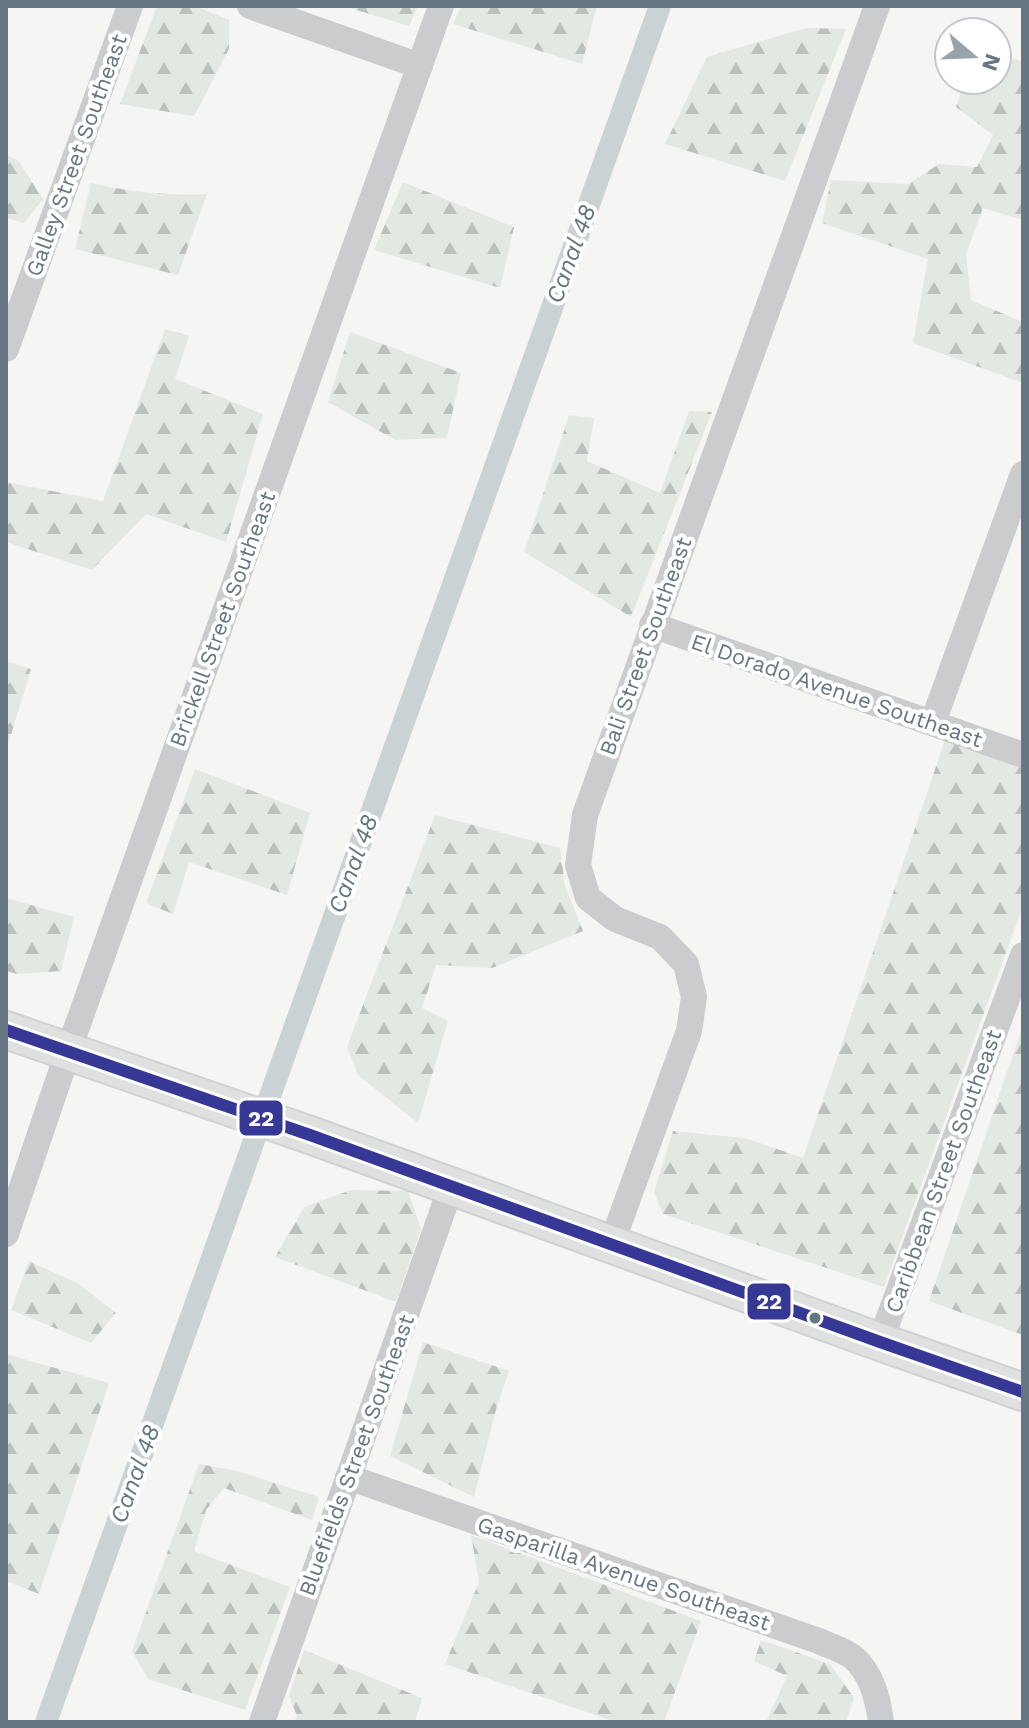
<svg xmlns="http://www.w3.org/2000/svg" width="1029" height="1728" viewBox="0 0 1029 1728" font-family="'Work Sans',sans-serif">
	<style>
		.forest { fill: url(#forest-firs) }
		.lines { fill: none; stroke-linecap: round; stroke-linejoin: round }
		.canal { stroke: #cad2d4; stroke-width: 22 }
		.secondary-casing { stroke: #d1d2d2; stroke-width: 40 }
		.street { stroke: #cacccd; stroke-width: 26 }
		.secondary { stroke: #dfe0e0; stroke-width: 36 }
		.bus-1-casing { stroke: #fff; stroke-width: 18 }
		.bus-1 { stroke: #373896; stroke-width: 12 }
		.bus-dot { fill: #667683; stroke: #fff; stroke-width: 3 }
		.labels { text-anchor: middle; stroke-width: 8; stroke-linejoin: round; paint-order: stroke }
		.street-label { font-size: 22px; fill: #667683; stroke: #fff }
		.water-label { font-size: 24px; font-style: italic; fill: #61777f; stroke: #fff }
		.line-badge { stroke: #fff; stroke-width: 3 }
		.badge-label { font-size: 22px; text-anchor: middle; font-weight: bold; fill: #fff }
	</style>
	<defs>
		<pattern id="forest-firs" width="22" height="20" patternUnits="userSpaceOnUse" patternTransform="scale(2)"><rect width="22" height="20" fill="#e4e8e2"/><path d="M5 1l3.5 6h-7zM16 11l3.5 6h-7z" fill="#bdc1bd"/></pattern>
	</defs>
	<rect width="100%" height="100%" fill="#f5f5f4"/>
	<path class="forest" d="M 157,6 L 195,6 L 229,20 L 229,49 L 194,116 L 120,104 Z
		M 343,6 L 418,6 L 409,26 Z
		M 461,6 L 597,6 L 582,64 L 453,24 Z
		M 806,28 L 846,29 L 785,181 L 665,144 L 707,57 Z
		M 997,52 L 1023,62 L 1023,220 L 983,208 L 966,254 L 971,300 L 1023,322 L 1023,383 L 913,343 L 928,259 L 822,223 L 831,180 L 908,184 L 939,164 L 977,167 L 993,135 L 956,107 L 965,80 L 997,80 Z
		M 6,155 L 18,160 L 43,199 L 24,223 L 6,218 Z
		M 403,182 L 514,227 L 500,288 L 374,250 Z
		M 91,183 C 131,192 166,196 207,194 L 178,275 L 75,249 Z
		M 165,329 L 189,336 L 175,379 L 263,414 L 226,542 L 146,514 L 92,570 L 6,542 L 6,482 L 103,501 Z
		M 350,332 L 461,373 L 447,438 L 395,440 L 328,402 Z
		M 689,411 L 712,412 L 631,617 L 524,552 L 569,415 L 594,418 L 587,461 L 660,493 Z
		M 6,661 L 31,669 L 6,751 Z
		M 946,737 L 1023,767 L 1023,906 L 884,1287 L 663,1214 L 654,1192 L 673,1131 L 745,1138 L 803,1158 Z
		M 195,769 L 310,813 L 287,895 L 189,862 L 173,914 L 146,903 Z
		M 435,815 L 560,848 L 565,886 L 583,931 L 492,968 L 436,965 L 422,1008 L 448,1021 L 418,1123 L 358,1075 L 347,1047 Z
		M 6,898 L 74,917 L 61,971 L 17,974 L 6,971 Z
		M 1023,1025 L 1023,1335 L 929,1301 Z
		M 351,1190 L 408,1191 L 421,1229 L 396,1302 L 275,1257 L 304,1207 Z
		M 29,1261 L 79,1284 L 116,1313 L 91,1343 L 11,1310 Z
		M 423,1342 L 509,1371 L 497,1406 L 474,1497 L 390,1456 Z
		M 6,1354 L 109,1383 L 39,1594 L 6,1581 Z
		M 199,1464 L 237,1471 L 319,1497 L 312,1520 L 224,1488 L 206,1510 L 194,1551 L 290,1587 L 245,1710 L 148,1679 L 132,1651 Z
		M 471,1535 L 701,1621 L 664,1722 L 616,1722 L 445,1664 L 479,1582 Z
		M 761,1640 L 830,1664 L 854,1698 L 846,1722 L 766,1722 L 787,1676 L 754,1661 Z
		M 304,1650 L 422,1698 L 415,1722 L 295,1722 L 297,1716 L 289,1696 Z"/>
	<g class="lines">
		<path class="canal" d="M 46,1722 L 660,6"/>
		<g class="secondary-casing">
			<path id="secondary" d="M 6,1030 L 310,1135 L 880,1342 L 1023,1392"/>
		</g>
		<path class="street" d="M 250,6 L 420,66
			M 6,349 L 130,6
			M 652,625 L 1023,755
			M 933,722 L 1023,474
			M 6,1234 L 68,1052 L 441,6
			M 611,1245 L 689,1031 L 694,997 L 686,964 L 660,937 L 615,919 L 588,898 L 578,865 L 585,815 L 877,6
			M 880,1342 L 1023,955
			M 348,1477 L 819,1641 C 829,1646 845,1650 854,1658 C 872,1674 878,1699 881,1722
			M 262,1722 L 451,1187"/>
		<use href="#secondary" class="secondary"/>
		<g class="bus-1-casing">
			<path id="bus-1" d="M 6,1030 L 310,1135 L 880,1342 L 1023,1392"/>
		</g>
		<use href="#bus-1" class="bus-1"/>
	</g>
	<circle class="bus-dot" cx="815" cy="1318" r="7"/>
	<g class="labels">
		<g class="street-label">
			<text transform="translate(76 155) rotate(-70)" y="8">Galley Street Southeast</text>
			<text transform="translate(222 619) rotate(-70)" y="8">Brickell Street Southeast</text>
			<text transform="translate(645 646) rotate(-70)" y="8">Bali Street Southeast</text>
			<text transform="translate(837 690) rotate(19)" y="8">El Dorado Avenue Southeast</text>
			<text transform="translate(943 1171) rotate(-70)" y="8">Caribbean Street Southeast</text>
			<text transform="translate(356 1455) rotate(-70)" y="8">Bluefields Street Southeast</text>
			<text transform="translate(624 1573) rotate(19)" y="8">Gasparilla Avenue Southeast</text>
		</g>
		<g class="water-label">
			<text transform="translate(571 254) rotate(-70)" y="8">Canal 48</text>
			<text transform="translate(353 864) rotate(-70)" y="8">Canal 48</text>
			<text transform="translate(135 1474) rotate(-70)" y="8">Canal 48</text>
		</g>
	</g>
	<g class="line-badge">
		<rect x="238" y="1099" width="46" height="38" rx="8" fill="#373896"/>
		<rect x="746" y="1282" width="46" height="39" rx="8" fill="#373896"/>
	</g>
	<g class="badge-label">
		<text x="261" y="1126">22</text>
		<text x="769" y="1309">22</text>
	</g>
	<rect width="1029" height="1728" fill="none" stroke="#667683" stroke-width="16"/>
	<g transform="translate(973 56) rotate(109)"><circle r="38" fill="#ffffff" stroke="#c2c8cd" stroke-width="2"/>
	<path d="M0-6L14 30L0 20L-14 30Z" fill="#98a2ab"/>
	<text y="-12" font-size="22" font-weight="bold" text-anchor="middle" fill="#667683">N</text>
	</g>
</svg>
